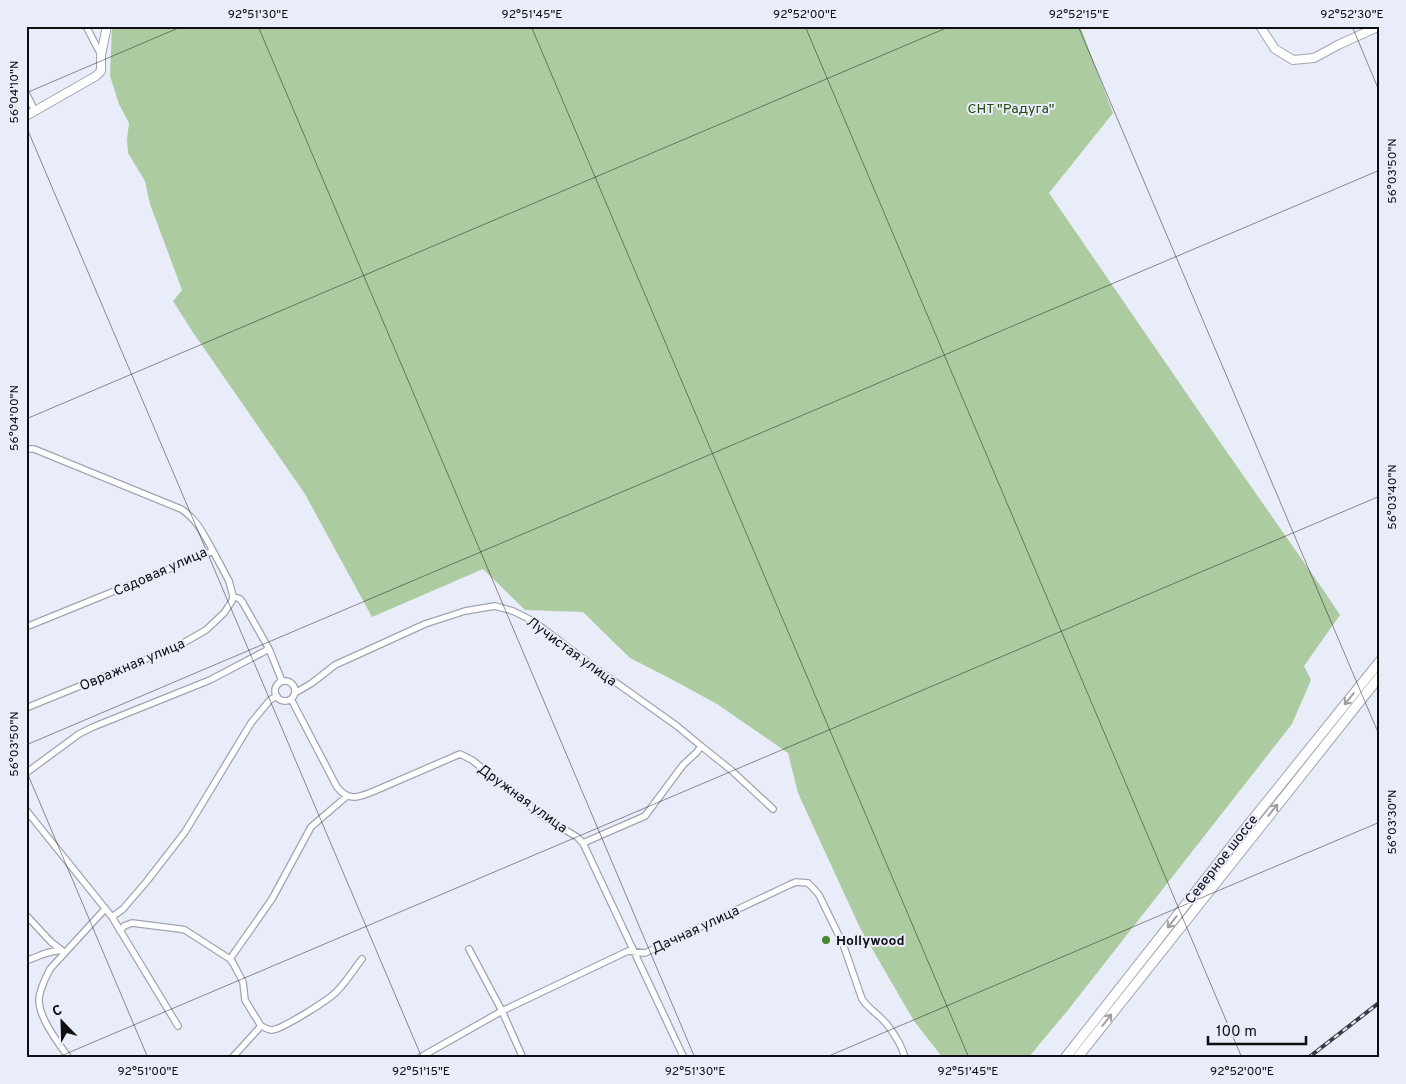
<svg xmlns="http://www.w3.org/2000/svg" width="1406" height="1084" viewBox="0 0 1406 1084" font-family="Overpass,sans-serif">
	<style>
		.green { fill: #accba0 }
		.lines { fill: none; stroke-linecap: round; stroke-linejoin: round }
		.street-casing { stroke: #a1a4b0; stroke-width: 8 }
		.secondary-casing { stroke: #a1a4b0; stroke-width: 10 }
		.primary-casing { stroke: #a1a4b0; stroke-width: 11 }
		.street { stroke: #fff; stroke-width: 5.5 }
		.secondary { stroke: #fff; stroke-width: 8 }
		.primary { stroke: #fff; stroke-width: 9 }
		.rail-casing { stroke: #3a3b41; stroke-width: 4 }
		.rail { stroke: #e9ecf9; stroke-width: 2; stroke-dasharray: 5.5; stroke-linecap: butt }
		.oneway { stroke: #9f9fa1 }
		.ticks { fill: none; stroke: #0e0e13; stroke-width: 1; stroke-opacity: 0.45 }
		.poi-dot { fill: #478728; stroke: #e9ecf9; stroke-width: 2 }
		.labels { text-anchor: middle; stroke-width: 4; stroke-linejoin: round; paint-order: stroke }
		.park-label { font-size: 14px; fill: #214a0b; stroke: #e9ecf9 }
		.street-label { font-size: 14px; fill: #0e0e13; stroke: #e9ecf9 }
		.poi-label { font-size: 14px; font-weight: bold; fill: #0e0e13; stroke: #e9ecf9; text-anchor: start }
		.neatline { fill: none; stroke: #0e0e13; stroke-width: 2 }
		.ticks-label { font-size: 12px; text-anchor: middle; fill: #0e0e13 }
	</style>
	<rect width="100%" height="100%" fill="#e9ecf9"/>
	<path class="green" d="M 112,26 L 1080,26 L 1113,113 L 1049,193 L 1222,445 L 1324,591 L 1340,615 L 1304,666 L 1311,680 L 1292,724 L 1068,1010 L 1028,1058 L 943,1058 L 914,1021 L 860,928 L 798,793 L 788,753 L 717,704 L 673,680 L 630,658 L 583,612 L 525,610 L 483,569 L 372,617 L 305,494 L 192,331 L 173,301 L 182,290 L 150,204 L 145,181 L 128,153 L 127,140 L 129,123 L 119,104 L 110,76 Z"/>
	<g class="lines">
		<g class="street-casing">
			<path id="street" d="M 86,26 L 101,55
				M 26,93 L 35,111
				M 26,449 L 34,449 L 181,509 C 197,519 204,535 213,551 L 26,627
				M 233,596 L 240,599 L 243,603 L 269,649 L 282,681
				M275 691a10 10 0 1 1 20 0a10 10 0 1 1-20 0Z
				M 295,693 L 312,683 L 335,665 L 425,624 L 465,611 L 495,606 L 513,611 L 533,621 L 590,664 L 677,726 L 701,746
				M 291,699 L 337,787 C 348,801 357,798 372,792 L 460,754 L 472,760 L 544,817 L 577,837 L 583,843 L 684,1058
				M 26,708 L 178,646 L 206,630 L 224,613 L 232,601 L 233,596 L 229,581 L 213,551
				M 26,773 L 79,734 L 93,727 L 210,680 L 269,649
				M 26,810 L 112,917 L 178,1026
				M 583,843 L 645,816 L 683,765 L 697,752 L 701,746 L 731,770 L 773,809
				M 26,915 L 51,942 L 64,952
				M 112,917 L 123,909 L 147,881 L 185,832 L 251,723 L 270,700 L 277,696
				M 120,931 L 124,926 L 132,923 L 180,929 L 185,930 L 230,959 L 233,963 L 243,982 L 245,1000 L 261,1026
				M 469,949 L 502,1011 L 523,1058
				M 230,959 L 272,899 L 311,827 L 347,796
				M 26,961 C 37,957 51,949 62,951
				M 69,1058 C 59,1044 38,1017 39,999 C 40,988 45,979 50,969 L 105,909
				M 232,1058 L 261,1026 C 264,1027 268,1030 272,1030 C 282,1029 331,999 338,990 C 347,981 354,969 362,959
				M 419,1058 L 502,1011 L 628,951 L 645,953 L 789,885 L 796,882 L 808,883 L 813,888 L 819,895 L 843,944 L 862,999 C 867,1007 875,1012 882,1019 C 891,1028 902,1045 905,1058"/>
		</g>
		<g class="secondary-casing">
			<path id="secondary" d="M 1260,26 L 1275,49 L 1293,60 L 1314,58 L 1340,44 L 1380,26
				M 26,116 L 96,76 L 101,71 L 101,55 L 107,26"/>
		</g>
		<g class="primary-casing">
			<path id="primary" d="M 1065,1058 L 1241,834 L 1380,661
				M 1077,1058 L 1380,676"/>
		</g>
		<use href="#street" class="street"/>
		<use href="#secondary" class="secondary"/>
		<use href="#primary" class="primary"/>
		<g class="rail-casing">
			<path id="rail" d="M 1308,1058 L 1380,1002"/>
		</g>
		<use href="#rail" class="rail"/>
	</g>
	<defs><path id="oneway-shaft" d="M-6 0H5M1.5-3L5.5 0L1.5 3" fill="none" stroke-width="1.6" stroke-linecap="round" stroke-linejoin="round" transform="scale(1.25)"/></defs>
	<g class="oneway">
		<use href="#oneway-shaft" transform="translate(1349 699) rotate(129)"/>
		<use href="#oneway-shaft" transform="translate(1273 810) rotate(-51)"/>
		<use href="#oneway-shaft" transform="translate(1172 922) rotate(128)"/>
		<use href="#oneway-shaft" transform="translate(1107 1020) rotate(-52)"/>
	</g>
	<path class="ticks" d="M 258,26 L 695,1058M 531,26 L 969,1058M 805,26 L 1242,1058M 1078,26 L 1380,737M 1352,26 L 1380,93M 26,93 L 183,26M 26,126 L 422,1058M 26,419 L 951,26M 26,745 L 1380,170M 26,770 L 148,1058M 56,1058 L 1380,496M 824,1058 L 1380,822"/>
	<circle class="poi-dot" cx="826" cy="940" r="5"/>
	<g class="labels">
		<g class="park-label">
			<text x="1011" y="113">СНТ "Радуга"</text>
		</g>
		<g class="street-label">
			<text transform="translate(160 571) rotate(-24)" y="5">Садовая улица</text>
			<text transform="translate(572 651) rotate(36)" y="5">Лучистая улица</text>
			<text transform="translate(132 664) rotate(-23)" y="5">Овражная улица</text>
			<text transform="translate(523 798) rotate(36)" y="5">Дружная улица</text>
			<text transform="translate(1221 859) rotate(-52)" y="5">Северное шоссе</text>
			<text transform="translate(695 929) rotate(-25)" y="5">Дачная улица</text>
		</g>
		<g class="poi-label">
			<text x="836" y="945">Hollywood</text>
		</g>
	</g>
	<rect width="1406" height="1084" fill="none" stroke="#e9ecf9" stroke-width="55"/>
	<g transform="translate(62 1022) rotate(337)" stroke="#e9ecf9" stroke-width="4" paint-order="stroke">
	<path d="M0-4L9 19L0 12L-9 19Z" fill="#0e0e13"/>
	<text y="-8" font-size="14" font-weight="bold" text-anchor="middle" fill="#0e0e13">С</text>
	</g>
	<path d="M1208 1036v8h98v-8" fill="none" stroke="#0e0e13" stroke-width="2.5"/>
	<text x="1216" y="1036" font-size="15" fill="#0e0e13" stroke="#e9ecf9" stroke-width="4" paint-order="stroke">100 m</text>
	<rect x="28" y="28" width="1350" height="1028" class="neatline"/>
	<g class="ticks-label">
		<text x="258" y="18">92°51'30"E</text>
		<text x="532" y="18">92°51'45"E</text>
		<text x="805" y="18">92°52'00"E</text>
		<text x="1079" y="18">92°52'15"E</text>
		<text x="1352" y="18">92°52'30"E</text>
		<text transform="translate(14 92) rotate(-90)" y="4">56°04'10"N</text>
		<text transform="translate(1392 171) rotate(-90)" y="4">56°03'50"N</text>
		<text transform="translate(14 418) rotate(-90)" y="4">56°04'00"N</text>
		<text transform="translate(1392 497) rotate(-90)" y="4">56°03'40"N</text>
		<text transform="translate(14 744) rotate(-90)" y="4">56°03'50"N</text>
		<text transform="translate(1392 822) rotate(-90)" y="4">56°03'30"N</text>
		<text x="148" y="1075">92°51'00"E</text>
		<text x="421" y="1075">92°51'15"E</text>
		<text x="695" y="1075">92°51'30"E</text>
		<text x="968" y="1075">92°51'45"E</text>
		<text x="1242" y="1075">92°52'00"E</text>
	</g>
</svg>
